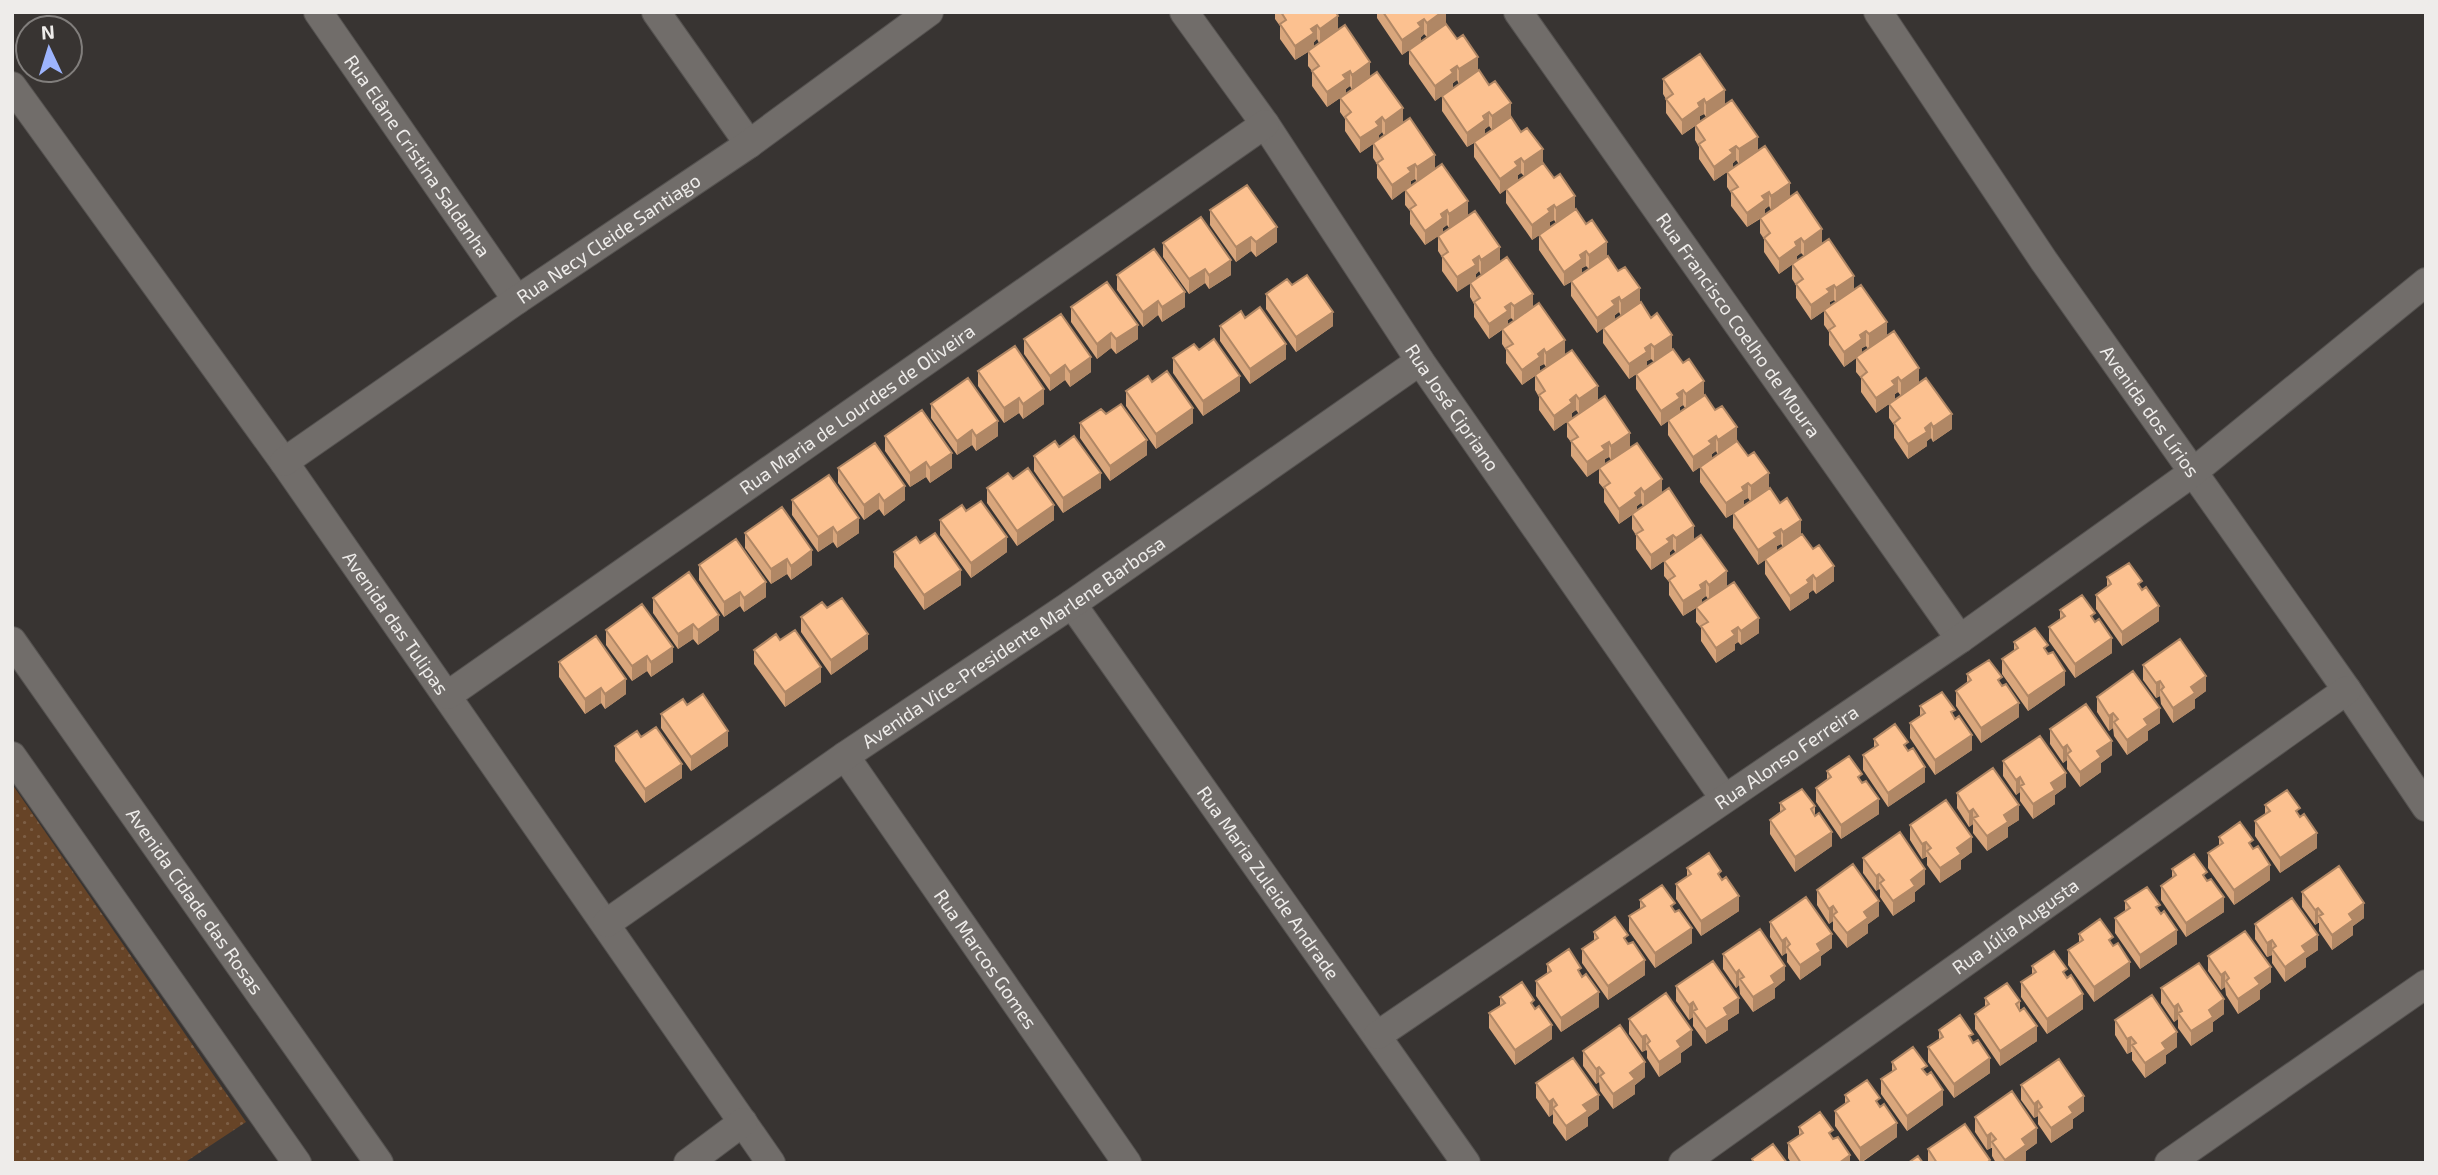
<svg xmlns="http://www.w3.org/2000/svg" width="2438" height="1175" viewBox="0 0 2438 1175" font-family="'Exo 2',sans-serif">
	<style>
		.park { fill: url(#park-dots) }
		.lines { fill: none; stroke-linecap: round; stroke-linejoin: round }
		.minor-casing { stroke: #555250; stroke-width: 30 }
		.minor { stroke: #716d6a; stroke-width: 28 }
		.wall { fill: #d9a67c; fill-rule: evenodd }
		.shaded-wall { fill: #b08765 }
		.building { fill: #fcc190; stroke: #b08765; stroke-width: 2 }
		.labels { text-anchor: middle; stroke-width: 7; stroke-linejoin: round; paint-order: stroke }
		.street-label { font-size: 19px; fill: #eeecea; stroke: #383432 }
	</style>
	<defs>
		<pattern id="park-dots" width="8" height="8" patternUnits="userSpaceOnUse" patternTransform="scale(1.75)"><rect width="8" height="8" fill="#674427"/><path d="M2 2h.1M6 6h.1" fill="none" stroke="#7d5f46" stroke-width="1.8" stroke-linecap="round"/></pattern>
	</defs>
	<rect width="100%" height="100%" fill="#383432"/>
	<path class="park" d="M 12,784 L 246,1122 L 184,1163 L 12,1163 Z"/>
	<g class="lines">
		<g class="minor-casing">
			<g id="minor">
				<path id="s1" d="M 318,12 L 517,300"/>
				<path d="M 656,12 L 749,144"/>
				<path id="s2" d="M 1184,12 L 1265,124 L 1420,361 L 1724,798"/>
				<path id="s3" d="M 1518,12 L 1960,639"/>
				<path id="s4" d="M 1878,12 L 2044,261 L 2347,690 L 2426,807"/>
				<path id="s5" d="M 12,86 L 284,462 L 771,1163"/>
				<path id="s6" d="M 284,462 L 517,300 L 749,144 L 929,12"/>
				<path id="s7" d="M 1072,604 L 1466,1163"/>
				<path id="s8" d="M 12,641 L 379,1163"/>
				<path id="s9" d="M 448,695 L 1265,124"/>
				<path d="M 12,756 L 297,1163"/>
				<path id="s10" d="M 845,756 L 1127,1163"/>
				<path id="s11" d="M 607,923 L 845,756 L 1072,604 L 1420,361"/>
				<path id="s12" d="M 1378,1035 L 1960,639 L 2192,473 L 2426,282"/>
				<path d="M 688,1163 L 743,1122"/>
				<path id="s13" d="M 1683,1163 L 2347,690"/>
				<path d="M 2169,1163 L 2426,984"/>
			</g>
		</g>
		<use href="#minor" class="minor"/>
	</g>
	<path class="wall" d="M 1275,12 L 1336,12 L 1338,30 L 1759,633 L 1741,645 L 1738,642 L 1735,644 L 1735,650 L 1716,663 L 1701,641 L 1701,628 L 1696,622 L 1696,608 L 1683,616 L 1669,595 L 1669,582 L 1664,576 L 1664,561 L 1651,570 L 1636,549 L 1636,535 L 1632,529 L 1632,515 L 1619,524 L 1604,502 L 1604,489 L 1599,483 L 1599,468 L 1587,477 L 1571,456 L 1571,442 L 1567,437 L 1567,422 L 1579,414 L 1576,410 L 1572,413 L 1572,418 L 1554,431 L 1539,410 L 1539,397 L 1535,390 L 1535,376 L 1522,385 L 1506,363 L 1506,350 L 1502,344 L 1502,330 L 1489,339 L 1474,317 L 1474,304 L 1470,297 L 1470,283 L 1457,292 L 1442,271 L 1442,257 L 1438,251 L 1438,236 L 1425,245 L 1410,224 L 1410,211 L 1405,205 L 1405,190 L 1392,200 L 1377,178 L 1377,164 L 1373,158 L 1373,144 L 1360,153 L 1345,131 L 1345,119 L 1340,112 L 1340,98 L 1327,107 L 1312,86 L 1312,71 L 1308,66 L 1308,52 L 1295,60 L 1280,39 L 1280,26 L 1275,19 ZM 1317,39 L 1319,43 L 1314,47 L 1314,42 ZM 1350,86 L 1352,90 L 1346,94 L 1346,89 ZM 1382,132 L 1384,136 L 1379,140 L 1379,135 ZM 1415,179 L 1417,182 L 1411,186 L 1411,181 ZM 1447,225 L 1449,228 L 1443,233 L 1443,228 ZM 1479,271 L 1481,275 L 1476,279 L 1476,274 ZM 1511,318 L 1514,321 L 1508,325 L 1508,320 ZM 1544,364 L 1546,367 L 1540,371 L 1540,366 ZM 1609,457 L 1611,460 L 1605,464 L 1605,459 ZM 1641,503 L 1643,506 L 1637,510 L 1637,506 ZM 1673,549 L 1676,553 L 1670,557 L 1670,552 ZM 1706,596 L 1708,599 L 1702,603 L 1702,599 Z
		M 1377,12 L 1446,12 L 1446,24 L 1834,581 L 1816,594 L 1813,590 L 1809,593 L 1809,598 L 1790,611 L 1765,574 L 1765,560 L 1758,565 L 1733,528 L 1733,514 L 1726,518 L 1700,482 L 1700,467 L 1693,472 L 1668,435 L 1668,421 L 1661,426 L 1636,389 L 1636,374 L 1638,373 L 1629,379 L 1603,343 L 1603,328 L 1597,333 L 1571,296 L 1571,282 L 1564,286 L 1539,250 L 1539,235 L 1541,234 L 1532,240 L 1506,203 L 1506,189 L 1500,194 L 1474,157 L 1474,143 L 1467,147 L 1442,111 L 1442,96 L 1443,95 L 1435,101 L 1409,64 L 1409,50 L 1402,55 L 1377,18 ZM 1424,34 L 1427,37 L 1421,41 L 1421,37 ZM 1457,80 L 1459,84 L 1453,88 L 1453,83 ZM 1489,126 L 1492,130 L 1485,134 L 1485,129 ZM 1521,173 L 1524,176 L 1518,180 L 1518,175 ZM 1554,220 L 1556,223 L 1550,227 L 1550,222 ZM 1586,266 L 1589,269 L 1582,273 L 1582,268 ZM 1619,312 L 1621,316 L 1615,320 L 1615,315 ZM 1651,359 L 1654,362 L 1647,366 L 1647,361 ZM 1683,405 L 1685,408 L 1680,412 L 1680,407 ZM 1716,451 L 1718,455 L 1712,459 L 1712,454 ZM 1748,498 L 1750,501 L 1744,505 L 1744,500 ZM 1781,544 L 1783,547 L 1777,551 L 1777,546 Z
		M 1663,79 L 1725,104 L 1952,429 L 1933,442 L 1931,438 L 1927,441 L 1927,446 L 1908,459 L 1894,438 L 1894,425 L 1889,418 L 1889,404 L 1876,413 L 1861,392 L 1861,378 L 1856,372 L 1856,358 L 1844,367 L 1829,345 L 1829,332 L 1824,325 L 1824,311 L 1811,320 L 1796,298 L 1796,285 L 1792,279 L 1792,264 L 1804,256 L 1801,253 L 1797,256 L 1797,261 L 1779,274 L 1764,252 L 1764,239 L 1760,233 L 1760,219 L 1747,227 L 1731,206 L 1731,193 L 1727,187 L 1727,172 L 1714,181 L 1699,159 L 1699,147 L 1695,140 L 1695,126 L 1682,135 L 1666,113 L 1666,99 L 1663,94 ZM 1704,114 L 1706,117 L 1700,121 L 1700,116 ZM 1736,160 L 1739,164 L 1733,168 L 1733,163 ZM 1769,206 L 1771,210 L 1765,214 L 1765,209 ZM 1834,300 L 1836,303 L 1830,307 L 1830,302 ZM 1866,346 L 1868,349 L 1862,353 L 1862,348 ZM 1898,392 L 1901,396 L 1895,400 L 1895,394 Z
		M 1210,210 L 1277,242 L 1256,257 L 1251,251 L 1236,262 L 1210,225 Z
		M 1163,243 L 1231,275 L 1209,289 L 1205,283 L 1189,294 L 1163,257 Z
		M 1117,275 L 1185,307 L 1162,322 L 1158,315 L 1143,327 L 1117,290 Z
		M 1292,285 L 1333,326 L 1296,352 L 1266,309 L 1266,294 Z
		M 1071,307 L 1138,339 L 1116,354 L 1111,348 L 1097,359 L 1071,322 Z
		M 1245,318 L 1286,359 L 1250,384 L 1220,341 L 1220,326 Z
		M 1024,339 L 1091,372 L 1070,387 L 1065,380 L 1050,391 L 1024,354 Z
		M 1199,350 L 1240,391 L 1203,416 L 1173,373 L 1173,358 Z
		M 978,371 L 1044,404 L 1023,419 L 1019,413 L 1004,423 L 978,386 Z
		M 1152,382 L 1193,423 L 1156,449 L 1126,406 L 1126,391 Z
		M 931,404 L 998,436 L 976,451 L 972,445 L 957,455 L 931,418 Z
		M 1106,414 L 1147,455 L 1110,481 L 1080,438 L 1080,423 Z
		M 885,436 L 952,468 L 930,483 L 926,477 L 910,487 L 885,451 Z
		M 1059,447 L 1101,488 L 1063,513 L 1034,471 L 1034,456 Z
		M 838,468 L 905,500 L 884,516 L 879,509 L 864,520 L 838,483 Z
		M 1013,479 L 1054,520 L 1017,546 L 987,503 L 987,488 Z
		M 792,500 L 859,533 L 837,548 L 833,542 L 818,552 L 792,515 Z
		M 966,511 L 1007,552 L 971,578 L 940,535 L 940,520 Z
		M 745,533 L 812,565 L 791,580 L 787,574 L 771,584 L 745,548 Z
		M 920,543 L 961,585 L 924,610 L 894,567 L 894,552 Z
		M 699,565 L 766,597 L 744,612 L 740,606 L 724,617 L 699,580 Z
		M 2107,577 L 2142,590 L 2159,621 L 2122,646 L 2096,609 L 2096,595 L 2107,587 Z
		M 653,598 L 719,630 L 698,645 L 693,639 L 678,649 L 653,613 Z
		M 827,608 L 868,649 L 831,675 L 801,632 L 801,617 Z
		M 2060,610 L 2112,653 L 2075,678 L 2049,641 L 2049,627 L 2060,619 Z
		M 606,630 L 673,662 L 651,677 L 647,671 L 632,681 L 606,645 Z
		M 780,640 L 821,682 L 785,707 L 754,664 L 754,650 Z
		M 2014,642 L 2065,685 L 2028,711 L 2002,674 L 2002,659 L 2014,651 Z
		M 559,662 L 626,694 L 605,709 L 601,703 L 585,714 L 559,677 Z
		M 2143,665 L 2206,691 L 2195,699 L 2195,708 L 2173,723 L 2161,704 L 2160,696 L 2156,698 L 2143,680 Z
		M 1967,674 L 2002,686 L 2019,717 L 1981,743 L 1956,706 L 1956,691 L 1967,683 Z
		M 2097,697 L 2160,723 L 2148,731 L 2148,740 L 2127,755 L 2114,736 L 2113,728 L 2109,731 L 2097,712 Z
		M 687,705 L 728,746 L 691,771 L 661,728 L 661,714 Z
		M 1920,706 L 1955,718 L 1972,750 L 1935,775 L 1910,738 L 1910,723 L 1920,716 Z
		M 2050,729 L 2112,755 L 2101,763 L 2101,772 L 2080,787 L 2067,769 L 2067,760 L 2063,763 L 2050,744 Z
		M 1874,739 L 1908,750 L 1925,782 L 1888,807 L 1863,770 L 1863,755 L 1874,748 Z
		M 615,746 L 682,778 L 645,803 L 615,761 Z
		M 2003,761 L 2066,787 L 2055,795 L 2055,804 L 2033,819 L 2020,801 L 2020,792 L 2016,795 L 2003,776 Z
		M 1827,771 L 1862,783 L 1879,814 L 1841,839 L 1816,802 L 1816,788 L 1827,780 Z
		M 1957,793 L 2019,820 L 2008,827 L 2008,837 L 1987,851 L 1973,833 L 1973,824 L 1969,827 L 1957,808 Z
		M 1780,803 L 1815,806 L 1815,816 L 1832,846 L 1795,872 L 1770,834 L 1770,820 L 1780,812 Z
		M 2265,805 L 2317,848 L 2280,873 L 2255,836 L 2255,821 L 2265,814 Z
		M 1910,825 L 1972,852 L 1961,860 L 1961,869 L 1940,883 L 1927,865 L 1927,857 L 1926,857 L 1922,859 L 1910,840 Z
		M 2219,837 L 2270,880 L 2234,905 L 2208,868 L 2208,853 L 2219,846 Z
		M 1863,858 L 1925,884 L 1915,892 L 1915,901 L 1893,916 L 1880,897 L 1880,890 L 1879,889 L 1876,891 L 1863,873 Z
		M 1687,868 L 1721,879 L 1739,911 L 1701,936 L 1676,899 L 1676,884 L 1687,877 Z
		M 2172,869 L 2207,880 L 2224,912 L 2186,937 L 2161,900 L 2161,886 L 2172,878 Z
		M 1817,890 L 1879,916 L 1868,924 L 1868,933 L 1847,948 L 1833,930 L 1833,921 L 1829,924 L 1817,905 Z
		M 2302,892 L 2364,918 L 2353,926 L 2353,935 L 2332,950 L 2319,931 L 2319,923 L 2318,923 L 2315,925 L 2302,907 Z
		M 1640,900 L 1692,943 L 1655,968 L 1629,931 L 1629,916 L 1640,909 Z
		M 2125,901 L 2160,913 L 2177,944 L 2140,969 L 2115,933 L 2115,918 L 2125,911 Z
		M 1770,922 L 1832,948 L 1821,956 L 1821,965 L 1800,980 L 1787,962 L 1787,954 L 1786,953 L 1782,956 L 1770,937 Z
		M 2255,924 L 2318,950 L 2306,958 L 2306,967 L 2285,982 L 2272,963 L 2272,955 L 2267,957 L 2255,939 Z
		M 1594,932 L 1628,943 L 1645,975 L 1608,1000 L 1582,963 L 1582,949 L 1594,941 Z
		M 2079,934 L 2113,946 L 2130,976 L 2094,1002 L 2068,965 L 2068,950 L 2079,943 Z
		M 1723,954 L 1785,980 L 1775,988 L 1775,998 L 1753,1012 L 1740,994 L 1739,985 L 1736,988 L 1723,969 Z
		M 2208,956 L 2271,982 L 2260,990 L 2260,999 L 2238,1014 L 2226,995 L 2225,987 L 2221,990 L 2208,971 Z
		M 1547,964 L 1581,976 L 1599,1007 L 1561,1032 L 1536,996 L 1536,981 L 1547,974 Z
		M 2032,966 L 2067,978 L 2083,1009 L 2047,1034 L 2021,997 L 2021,982 L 2032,975 Z
		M 1676,986 L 1739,1013 L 1728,1020 L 1728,1030 L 1706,1044 L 1693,1026 L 1693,1017 L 1689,1020 L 1676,1001 Z
		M 2161,988 L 2224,1014 L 2213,1022 L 2213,1031 L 2191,1046 L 2178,1028 L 2178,1019 L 2174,1022 L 2161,1003 Z
		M 1500,997 L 1534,1008 L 1552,1039 L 1515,1065 L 1489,1028 L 1489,1013 L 1500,1006 Z
		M 1985,998 L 2020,1001 L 2020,1011 L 2037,1041 L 2000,1066 L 1975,1029 L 1975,1014 L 1985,1007 Z
		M 1629,1019 L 1692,1045 L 1681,1053 L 1681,1062 L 1659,1077 L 1647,1058 L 1647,1051 L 1646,1050 L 1642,1052 L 1629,1034 Z
		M 2115,1020 L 2177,1047 L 2166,1055 L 2166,1063 L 2145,1078 L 2132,1060 L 2132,1052 L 2131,1052 L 2127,1054 L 2115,1035 Z
		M 1939,1030 L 1973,1043 L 1990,1073 L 1954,1098 L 1928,1062 L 1928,1047 L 1939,1040 Z
		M 1583,1051 L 1645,1077 L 1635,1085 L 1635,1094 L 1613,1109 L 1600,1091 L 1599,1082 L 1596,1084 L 1583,1066 Z
		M 1892,1062 L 1927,1074 L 1943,1105 L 1907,1131 L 1881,1094 L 1881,1079 L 1892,1072 Z
		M 1536,1083 L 1599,1109 L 1588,1117 L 1588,1126 L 1566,1141 L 1553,1123 L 1553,1114 L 1549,1117 L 1536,1098 Z
		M 2021,1085 L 2084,1111 L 2073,1119 L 2073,1128 L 2051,1143 L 2038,1124 L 2038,1116 L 2034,1118 L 2021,1100 Z
		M 1845,1095 L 1897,1137 L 1861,1163 L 1835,1126 L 1835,1111 L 1845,1104 Z
		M 1975,1117 L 2037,1143 L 2026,1151 L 2026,1160 L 2023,1163 L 1996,1163 L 1992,1156 L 1992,1148 L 1991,1148 L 1987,1150 L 1975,1132 Z
		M 1799,1127 L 1833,1139 L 1850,1163 L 1791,1163 L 1788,1158 L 1788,1143 L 1799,1136 Z
		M 1928,1149 L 1990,1163 L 1928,1163 Z"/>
	<path class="shaded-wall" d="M 1442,12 L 1446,12 L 1446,25 L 1427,37 L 1427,23 Z
		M 1338,16 L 1338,30 L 1320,44 L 1320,29 Z
		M 1424,19 L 1424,34 L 1421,37 L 1421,42 L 1402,55 L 1402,40 L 1418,23 Z
		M 1317,25 L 1317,39 L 1314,42 L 1314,48 L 1295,60 L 1295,46 L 1311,29 Z
		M 1478,57 L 1478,71 L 1459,84 L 1459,69 Z
		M 1370,62 L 1370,77 L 1352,90 L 1352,75 Z
		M 1457,66 L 1457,80 L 1453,83 L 1453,88 L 1435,101 L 1435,86 L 1451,70 Z
		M 1350,71 L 1350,86 L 1346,89 L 1346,94 L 1327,107 L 1327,92 L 1343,75 Z
		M 1725,90 L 1725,105 L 1706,117 L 1706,103 Z
		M 1704,99 L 1704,114 L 1700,116 L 1700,122 L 1682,135 L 1682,120 L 1698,103 Z
		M 1511,103 L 1511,117 L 1492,131 L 1492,116 Z
		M 1403,108 L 1403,123 L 1385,136 L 1385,121 Z
		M 1489,112 L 1489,126 L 1485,129 L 1485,135 L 1467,147 L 1467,133 Z
		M 1382,117 L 1382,132 L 1379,135 L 1379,140 L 1360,153 L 1360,138 Z
		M 1758,137 L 1758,151 L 1739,164 L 1739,149 Z
		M 1736,146 L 1736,160 L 1733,163 L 1733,168 L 1714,181 L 1714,167 L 1730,150 Z
		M 1543,149 L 1543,164 L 1524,177 L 1524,162 Z
		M 1435,155 L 1435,170 L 1417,182 L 1417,167 Z
		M 1521,158 L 1521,173 L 1518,175 L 1518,181 L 1500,194 L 1500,179 L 1515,162 Z
		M 1415,164 L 1415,179 L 1411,181 L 1411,186 L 1392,200 L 1392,185 L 1408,168 Z
		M 1790,183 L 1790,197 L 1771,211 L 1771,196 Z
		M 1769,192 L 1769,206 L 1765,209 L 1765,215 L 1747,227 L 1747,213 L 1762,196 Z
		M 1575,196 L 1575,211 L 1556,223 L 1556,208 Z
		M 1468,201 L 1468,216 L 1449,229 L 1449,214 Z
		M 1554,205 L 1554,220 L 1550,222 L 1550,227 L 1532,240 L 1532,225 L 1548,209 Z
		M 1447,210 L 1447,225 L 1443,228 L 1443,233 L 1425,245 L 1425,231 L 1441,214 Z
		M 1277,227 L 1277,242 L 1256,257 L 1256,242 Z
		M 1822,229 L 1822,244 L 1804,257 L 1804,242 Z
		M 1251,237 L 1251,251 L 1236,262 L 1236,247 Z
		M 1801,238 L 1801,253 L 1797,256 L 1797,261 L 1779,274 L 1779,259 L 1795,242 Z
		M 1607,242 L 1607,257 L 1589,270 L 1589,255 Z
		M 1500,247 L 1500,262 L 1481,275 L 1481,260 Z
		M 1586,251 L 1586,266 L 1582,268 L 1582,274 L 1564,286 L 1564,272 L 1580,255 Z
		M 1479,256 L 1479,271 L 1476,274 L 1476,280 L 1457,292 L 1457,277 L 1473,260 Z
		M 1231,260 L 1231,275 L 1209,289 L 1209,275 Z
		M 1205,269 L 1205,283 L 1189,294 L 1189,279 Z
		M 1854,276 L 1854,291 L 1836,303 L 1836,288 Z
		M 1834,285 L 1834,300 L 1830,302 L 1830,307 L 1811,320 L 1811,305 L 1827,289 Z
		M 1640,288 L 1640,303 L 1621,316 L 1621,301 Z
		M 1185,292 L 1185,307 L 1162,322 L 1162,307 Z
		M 1533,294 L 1533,309 L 1514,321 L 1514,306 Z
		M 1619,297 L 1619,312 L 1615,315 L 1615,320 L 1597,333 L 1597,318 L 1612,301 Z
		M 1158,301 L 1158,315 L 1143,327 L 1143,312 Z
		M 1511,303 L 1511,318 L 1508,320 L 1508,325 L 1489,339 L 1489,324 L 1505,307 Z
		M 1333,312 L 1333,326 L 1296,352 L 1296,337 Z
		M 1887,322 L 1887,337 L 1869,349 L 1869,334 Z
		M 1138,325 L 1138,339 L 1116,354 L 1116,339 Z
		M 1866,331 L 1866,346 L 1862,348 L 1862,354 L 1844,367 L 1844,352 L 1860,335 Z
		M 1111,333 L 1111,348 L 1097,359 L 1097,344 Z
		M 1672,335 L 1672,350 L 1654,362 L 1654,347 Z
		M 1565,340 L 1565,355 L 1546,368 L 1546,353 Z
		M 1286,344 L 1286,359 L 1250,384 L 1250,369 Z
		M 1651,344 L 1651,359 L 1647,361 L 1647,366 L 1629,379 L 1629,364 L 1645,348 Z
		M 1544,349 L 1544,364 L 1540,366 L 1540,372 L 1522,385 L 1522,370 Z
		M 1091,357 L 1091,372 L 1070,387 L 1070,372 Z
		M 1065,365 L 1065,380 L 1050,391 L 1050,376 Z
		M 1919,368 L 1919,383 L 1901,396 L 1901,381 Z
		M 1240,376 L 1240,391 L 1203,416 L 1203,401 Z
		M 1898,377 L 1898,392 L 1895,394 L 1895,400 L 1876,413 L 1876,398 L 1892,381 Z
		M 1704,381 L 1704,396 L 1686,409 L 1686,394 Z
		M 1598,386 L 1598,401 L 1579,414 L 1579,399 Z
		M 1044,389 L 1044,404 L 1023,419 L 1023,404 Z
		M 1683,390 L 1683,405 L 1680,407 L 1680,413 L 1661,426 L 1661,411 L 1677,394 Z
		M 1576,395 L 1576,410 L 1572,413 L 1572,418 L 1554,431 L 1554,416 L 1570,400 Z
		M 1019,398 L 1019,413 L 1004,423 L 1004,408 Z
		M 1193,408 L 1193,423 L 1156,449 L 1156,434 Z
		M 1952,414 L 1952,429 L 1933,442 L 1933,427 Z
		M 998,421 L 998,436 L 976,451 L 976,436 Z
		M 1931,423 L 1931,438 L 1927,441 L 1927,446 L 1908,459 L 1908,444 Z
		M 1737,427 L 1737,442 L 1718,455 L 1718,440 Z
		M 972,430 L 972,445 L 957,455 L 957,441 Z
		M 1630,433 L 1630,448 L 1611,460 L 1611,446 Z
		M 1716,436 L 1716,451 L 1712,454 L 1712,459 L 1693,472 L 1693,457 L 1709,441 Z
		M 1147,440 L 1147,455 L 1110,481 L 1110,466 Z
		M 1609,442 L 1609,457 L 1605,459 L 1605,465 L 1587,477 L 1587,462 L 1602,446 Z
		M 952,453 L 952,468 L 930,483 L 930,468 Z
		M 926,462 L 926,477 L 910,487 L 910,473 Z
		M 1101,473 L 1101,488 L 1063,513 L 1063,498 Z
		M 1769,473 L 1769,488 L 1751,501 L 1751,486 Z
		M 1662,479 L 1662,494 L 1644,507 L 1644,492 Z
		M 1748,483 L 1748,498 L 1744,500 L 1744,506 L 1726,518 L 1726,503 L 1742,487 Z
		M 905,486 L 905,500 L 884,516 L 884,501 Z
		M 1641,488 L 1641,503 L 1637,506 L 1637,511 L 1619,524 L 1619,509 Z
		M 879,494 L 879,509 L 864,520 L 864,505 Z
		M 1054,505 L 1054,520 L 1017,546 L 1017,531 Z
		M 859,518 L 859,533 L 837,548 L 837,533 Z
		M 1801,520 L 1801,535 L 1783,547 L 1783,532 Z
		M 1694,526 L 1694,540 L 1676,553 L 1676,538 Z
		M 833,527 L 833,542 L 818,552 L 818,537 Z
		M 1781,529 L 1781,544 L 1777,546 L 1777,552 L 1758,565 L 1758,550 L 1774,533 Z
		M 1673,535 L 1673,549 L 1670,552 L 1670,557 L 1651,570 L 1651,555 L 1667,539 Z
		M 1007,537 L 1007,552 L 971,578 L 971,563 Z
		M 812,550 L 812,565 L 791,580 L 791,566 Z
		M 787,559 L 787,574 L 771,584 L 771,569 Z
		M 1834,566 L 1834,581 L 1816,594 L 1816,579 Z
		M 961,570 L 961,585 L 924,610 L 924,595 Z
		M 1727,571 L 1727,586 L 1709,599 L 1709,585 Z
		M 1813,575 L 1813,590 L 1809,593 L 1809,598 L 1790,611 L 1790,596 L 1807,580 Z
		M 1706,581 L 1706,596 L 1702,599 L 1702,604 L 1683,616 L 1683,601 L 1700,585 Z
		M 766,582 L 766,597 L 744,612 L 744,598 Z
		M 740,592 L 740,606 L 724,617 L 724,602 Z
		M 2159,606 L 2159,621 L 2122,646 L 2122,632 Z
		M 719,615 L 719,630 L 698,645 L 698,630 Z
		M 1759,618 L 1759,633 L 1741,645 L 1741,631 Z
		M 693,624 L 693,639 L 678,649 L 678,634 Z
		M 1738,627 L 1738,642 L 1735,644 L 1735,650 L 1716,663 L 1716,648 L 1732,631 Z
		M 868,634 L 868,649 L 831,675 L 831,660 Z
		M 2112,638 L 2112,653 L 2075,678 L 2075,664 Z
		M 673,647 L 673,662 L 651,677 L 651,662 Z
		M 647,656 L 647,671 L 632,681 L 632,666 Z
		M 821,667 L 821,682 L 785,707 L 785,692 Z
		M 2065,671 L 2065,685 L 2028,711 L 2028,696 Z
		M 2206,676 L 2206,691 L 2195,699 L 2195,708 L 2173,723 L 2173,708 L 2191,687 Z
		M 626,679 L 626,694 L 605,709 L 605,694 Z
		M 2160,681 L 2160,696 L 2156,698 L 2156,683 Z
		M 601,688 L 601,703 L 585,714 L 585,699 Z
		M 2019,703 L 2019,717 L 1981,743 L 1981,728 Z
		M 2160,708 L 2160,723 L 2148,731 L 2148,740 L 2127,755 L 2127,740 L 2144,719 Z
		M 2113,713 L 2113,728 L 2109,731 L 2109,716 Z
		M 728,731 L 728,746 L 691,771 L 691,757 Z
		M 1972,735 L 1972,750 L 1935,775 L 1935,760 Z
		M 2112,741 L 2112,755 L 2101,763 L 2101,772 L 2080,787 L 2080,772 L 2097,751 Z
		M 2067,745 L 2067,760 L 2063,763 L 2063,748 Z
		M 682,764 L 682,778 L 645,803 L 645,789 Z
		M 1925,767 L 1925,782 L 1888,807 L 1888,793 Z
		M 2066,773 L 2066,787 L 2055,795 L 2055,804 L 2033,819 L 2033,804 L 2051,783 Z
		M 2020,777 L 2020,792 L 2016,795 L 2016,780 Z
		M 1879,799 L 1879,814 L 1841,839 L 1841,825 Z
		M 2019,805 L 2019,820 L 2008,827 L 2008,837 L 1987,851 L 1987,836 L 2004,815 Z
		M 1973,809 L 1973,824 L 1969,827 L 1969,812 Z
		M 1832,832 L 1832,846 L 1795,872 L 1795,857 Z
		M 2317,833 L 2317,848 L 2280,873 L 2280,858 Z
		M 1972,837 L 1972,852 L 1961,860 L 1961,869 L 1940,883 L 1940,868 L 1957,848 Z
		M 1926,842 L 1926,857 L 1922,859 L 1922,844 Z
		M 2270,865 L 2270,880 L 2234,905 L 2234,890 Z
		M 1925,869 L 1925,884 L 1915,892 L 1915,901 L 1893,916 L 1893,901 L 1911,880 Z
		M 1879,874 L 1879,889 L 1876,891 L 1876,876 Z
		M 1739,896 L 1739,911 L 1701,936 L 1701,921 Z
		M 2224,897 L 2224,912 L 2186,937 L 2186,923 Z
		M 1879,901 L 1879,916 L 1868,924 L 1868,933 L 1847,948 L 1847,933 L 1864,912 Z
		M 2364,903 L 2364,918 L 2353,926 L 2353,935 L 2332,950 L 2332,935 L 2349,914 Z
		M 1833,906 L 1833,921 L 1829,924 L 1829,909 Z
		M 2318,908 L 2318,923 L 2315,925 L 2315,910 Z
		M 1692,928 L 1692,943 L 1655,968 L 1655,953 Z
		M 2177,930 L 2177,944 L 2140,969 L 2140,955 Z
		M 1832,934 L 1832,948 L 1821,956 L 1821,965 L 1800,980 L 1800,965 L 1817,944 Z
		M 2318,935 L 2318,950 L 2306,958 L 2306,967 L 2285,982 L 2285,967 L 2302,946 Z
		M 1786,938 L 1786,953 L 1782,956 L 1782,941 Z
		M 2272,940 L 2272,955 L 2267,957 L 2267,943 Z
		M 1645,960 L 1645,975 L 1608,1000 L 1608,986 Z
		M 2130,962 L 2130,976 L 2094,1002 L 2094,987 Z
		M 1785,966 L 1785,980 L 1775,988 L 1775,998 L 1753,1012 L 1753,997 L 1771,976 Z
		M 2271,967 L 2271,982 L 2260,990 L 2260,999 L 2238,1014 L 2238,999 L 2255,978 Z
		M 1739,970 L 1739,985 L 1736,988 L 1736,973 Z
		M 2225,972 L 2225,987 L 2221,990 L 2221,975 Z
		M 1599,992 L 1599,1007 L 1561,1032 L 1561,1018 Z
		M 2083,994 L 2083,1009 L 2047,1034 L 2047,1019 Z
		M 1739,998 L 1739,1013 L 1728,1020 L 1728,1030 L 1706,1044 L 1706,1029 L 1724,1008 Z
		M 2224,999 L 2224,1014 L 2213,1022 L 2213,1031 L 2191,1046 L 2191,1031 L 2209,1010 Z
		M 1693,1002 L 1693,1017 L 1689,1020 L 1689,1005 Z
		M 2178,1004 L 2178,1019 L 2174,1022 L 2174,1007 Z
		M 1552,1025 L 1552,1039 L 1515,1065 L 1515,1050 Z
		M 2037,1026 L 2037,1041 L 2000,1066 L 2000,1051 Z
		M 1692,1030 L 1692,1045 L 1681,1053 L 1681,1062 L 1659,1077 L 1659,1062 L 1677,1041 Z
		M 2177,1032 L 2177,1047 L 2166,1055 L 2166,1063 L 2145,1078 L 2145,1063 L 2162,1043 Z
		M 1646,1035 L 1646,1050 L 1642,1052 L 1642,1037 Z
		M 2131,1037 L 2131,1052 L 2127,1054 L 2127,1039 Z
		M 1990,1058 L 1990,1073 L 1954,1098 L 1954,1084 Z
		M 1645,1062 L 1645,1077 L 1635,1085 L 1635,1094 L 1613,1109 L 1613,1094 L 1630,1073 Z
		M 1599,1067 L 1599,1082 L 1596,1084 L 1596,1069 Z
		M 1943,1090 L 1943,1105 L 1907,1131 L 1907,1116 Z
		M 1599,1095 L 1599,1109 L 1588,1117 L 1588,1126 L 1566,1141 L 1566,1126 L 1583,1105 Z
		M 2084,1096 L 2084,1111 L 2073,1119 L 2073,1128 L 2051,1143 L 2051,1128 L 2069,1107 Z
		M 1553,1099 L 1553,1114 L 1549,1117 L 1549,1102 Z
		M 2038,1101 L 2038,1116 L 2034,1118 L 2034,1104 Z
		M 1897,1123 L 1897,1137 L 1860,1163 L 1860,1148 Z
		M 2037,1128 L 2037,1143 L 2026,1151 L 2026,1160 L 2023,1163 L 2005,1163 L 2005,1160 L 2022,1139 Z
		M 1991,1133 L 1991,1148 L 1987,1150 L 1987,1136 Z
		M 1850,1155 L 1850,1163 L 1839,1163 Z"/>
	<path class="building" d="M 1281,12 L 1336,12 L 1338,16 L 1320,29 L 1317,25 L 1311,29 L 1314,33 L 1295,46 L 1280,24 L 1286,20 Z
		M 1383,12 L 1442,12 L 1427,23 L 1424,19 L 1418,23 L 1421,27 L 1402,40 Z
		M 1446,24 L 1457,39 L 1463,35 L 1478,57 L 1459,69 L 1457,66 L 1451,70 L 1453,73 L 1435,86 L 1409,50 Z
		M 1345,25 L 1370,62 L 1352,75 L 1350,71 L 1343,75 L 1346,79 L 1327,92 L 1312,71 L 1319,66 L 1308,51 Z
		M 1700,54 L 1725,90 L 1706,103 L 1704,99 L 1698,103 L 1700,107 L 1682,120 L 1666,99 L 1673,94 L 1663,79 Z
		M 1479,70 L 1489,85 L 1495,81 L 1511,103 L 1492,116 L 1489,112 L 1483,116 L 1485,120 L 1467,133 L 1442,96 Z
		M 1377,72 L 1403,108 L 1385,121 L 1382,117 L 1376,122 L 1379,126 L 1360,138 L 1345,117 L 1351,112 L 1340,98 Z
		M 1732,100 L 1758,137 L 1739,149 L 1736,146 L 1730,150 L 1733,153 L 1714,167 L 1699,144 L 1705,140 L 1695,125 Z
		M 1511,117 L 1521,132 L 1527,128 L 1543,149 L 1524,162 L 1521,158 L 1515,162 L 1518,166 L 1500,179 L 1474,142 Z
		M 1410,118 L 1435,155 L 1417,167 L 1415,164 L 1408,168 L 1411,172 L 1392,185 L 1377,163 L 1383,159 L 1373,143 Z
		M 1765,146 L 1790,183 L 1771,196 L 1769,192 L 1762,196 L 1765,200 L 1747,213 L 1731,191 L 1738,187 L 1727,172 Z
		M 1543,163 L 1554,178 L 1560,174 L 1575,196 L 1556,208 L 1554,205 L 1548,209 L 1550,212 L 1532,225 L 1506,189 Z
		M 1442,164 L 1468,201 L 1449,214 L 1447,210 L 1441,214 L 1443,218 L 1425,231 L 1410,209 L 1416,205 L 1405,190 Z
		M 1247,185 L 1277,227 L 1256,242 L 1251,237 L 1236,247 L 1210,210 Z
		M 1797,192 L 1822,229 L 1804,242 L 1801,238 L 1795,242 L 1797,246 L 1779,259 L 1764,238 L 1770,233 L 1760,218 Z
		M 1576,209 L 1586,224 L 1592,220 L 1607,242 L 1589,255 L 1586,251 L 1580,255 L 1582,259 L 1564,272 L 1539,235 Z
		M 1475,211 L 1500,247 L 1481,260 L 1479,256 L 1473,260 L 1476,265 L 1457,277 L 1442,256 L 1448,252 L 1438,236 Z
		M 1201,217 L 1231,260 L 1209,275 L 1205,269 L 1189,279 L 1163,243 Z
		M 1829,239 L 1854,276 L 1836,288 L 1834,285 L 1827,289 L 1830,292 L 1811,305 L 1796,284 L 1803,279 L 1792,264 Z
		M 1154,249 L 1185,292 L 1162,307 L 1158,301 L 1143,312 L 1117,275 Z
		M 1608,256 L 1618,271 L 1625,267 L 1640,288 L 1621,301 L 1619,297 L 1612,301 L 1615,305 L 1597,318 L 1571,281 Z
		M 1507,257 L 1533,294 L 1514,306 L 1511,303 L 1505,307 L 1508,311 L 1489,324 L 1474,302 L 1480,298 L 1470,283 Z
		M 1307,275 L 1333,312 L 1296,337 L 1266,294 L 1287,279 L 1292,285 Z
		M 1107,282 L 1138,325 L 1116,339 L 1111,333 L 1097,344 L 1071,307 Z
		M 1861,285 L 1887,322 L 1869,334 L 1866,331 L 1860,335 L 1862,339 L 1844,352 L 1829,330 L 1835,326 L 1824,310 Z
		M 1641,302 L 1651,318 L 1657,313 L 1672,335 L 1654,347 L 1651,344 L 1645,348 L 1647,352 L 1629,364 L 1603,328 Z
		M 1539,303 L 1565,340 L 1546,353 L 1544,349 L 1538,354 L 1540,357 L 1522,370 L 1506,348 L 1513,344 L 1502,329 Z
		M 1260,307 L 1286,344 L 1250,369 L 1220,326 L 1241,311 L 1245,318 Z
		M 1061,314 L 1091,357 L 1070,372 L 1065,365 L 1050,376 L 1024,339 Z
		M 1894,331 L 1919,368 L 1901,381 L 1898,377 L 1892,381 L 1895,385 L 1876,398 L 1861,377 L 1867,372 L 1856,357 Z
		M 1214,339 L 1240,376 L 1203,401 L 1173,358 L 1194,344 L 1199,350 Z
		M 1015,346 L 1044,389 L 1023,404 L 1019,398 L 1004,408 L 978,371 Z
		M 1673,349 L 1683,363 L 1689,359 L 1704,381 L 1686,394 L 1683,390 L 1677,394 L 1680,398 L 1661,411 L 1636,374 Z
		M 1572,350 L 1598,386 L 1579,399 L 1576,395 L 1570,400 L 1572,403 L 1554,416 L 1539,395 L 1545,391 L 1535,375 Z
		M 1167,371 L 1193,408 L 1156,434 L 1126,391 L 1148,376 L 1152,382 Z
		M 968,378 L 998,421 L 976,436 L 972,430 L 957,441 L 931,404 Z
		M 1926,378 L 1952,414 L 1933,427 L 1931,423 L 1925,428 L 1927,432 L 1908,444 L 1894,423 L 1900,418 L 1889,404 Z
		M 1705,395 L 1715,410 L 1722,406 L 1737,427 L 1718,440 L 1716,436 L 1709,441 L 1712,444 L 1693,457 L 1668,420 Z
		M 1605,396 L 1630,433 L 1611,446 L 1609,442 L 1602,446 L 1605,450 L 1587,462 L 1571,441 L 1578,437 L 1567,422 Z
		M 1121,404 L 1147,440 L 1110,466 L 1080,423 L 1101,409 L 1106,414 Z
		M 922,410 L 952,453 L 930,468 L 926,462 L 910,473 L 885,436 Z
		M 1074,436 L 1101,473 L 1063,498 L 1034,456 L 1055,441 L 1059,447 Z
		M 1737,441 L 1748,456 L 1754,452 L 1769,473 L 1751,486 L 1748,483 L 1742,487 L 1744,491 L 1726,503 L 1700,467 Z
		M 875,443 L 905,486 L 884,501 L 879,494 L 864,505 L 838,468 Z
		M 1637,443 L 1662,479 L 1644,492 L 1641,488 L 1635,493 L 1637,496 L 1619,509 L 1604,487 L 1610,483 L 1599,468 Z
		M 1028,468 L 1054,505 L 1017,531 L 987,488 L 1008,473 L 1013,479 Z
		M 829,475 L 859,518 L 837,533 L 833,527 L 818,537 L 792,500 Z
		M 1669,488 L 1694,526 L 1676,538 L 1673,535 L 1667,539 L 1670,542 L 1651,555 L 1636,534 L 1643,530 L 1632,514 Z
		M 1770,488 L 1780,503 L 1787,498 L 1801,520 L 1783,532 L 1781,529 L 1774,533 L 1777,537 L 1758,550 L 1733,513 Z
		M 981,501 L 1007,537 L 971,563 L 940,520 L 962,505 L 966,511 Z
		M 782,507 L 812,550 L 791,566 L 787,559 L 771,569 L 745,533 Z
		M 935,533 L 961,570 L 924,595 L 894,552 L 916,537 L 920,543 Z
		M 1802,534 L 1813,549 L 1819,545 L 1834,566 L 1816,579 L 1813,575 L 1807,580 L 1809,583 L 1790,596 L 1765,559 Z
		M 1701,535 L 1727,571 L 1709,585 L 1706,581 L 1700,585 L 1702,589 L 1683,601 L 1669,580 L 1675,576 L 1664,561 Z
		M 736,539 L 766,582 L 744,598 L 740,592 L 724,602 L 699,565 Z
		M 2129,563 L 2142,581 L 2138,584 L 2142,590 L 2146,587 L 2159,606 L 2122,632 L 2096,595 L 2111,584 L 2107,577 Z
		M 689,572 L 719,615 L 698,630 L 693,624 L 678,634 L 653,598 Z
		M 1734,582 L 1759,618 L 1741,631 L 1738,627 L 1732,631 L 1735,635 L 1716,648 L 1701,626 L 1708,622 L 1696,607 Z
		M 2082,595 L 2095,613 L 2091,616 L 2095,622 L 2099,619 L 2112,638 L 2075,664 L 2049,627 L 2065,616 L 2060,610 Z
		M 842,598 L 868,634 L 831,660 L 801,617 L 822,602 L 827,608 Z
		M 642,604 L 673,647 L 651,662 L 647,656 L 632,666 L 606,630 Z
		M 2035,628 L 2048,645 L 2044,648 L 2048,654 L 2053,652 L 2065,671 L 2028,696 L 2002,659 L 2018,648 L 2014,642 Z
		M 795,630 L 821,667 L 785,692 L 754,650 L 776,634 L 780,640 Z
		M 596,636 L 626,679 L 605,694 L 601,688 L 585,699 L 559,662 Z
		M 2180,639 L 2206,676 L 2191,687 L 2195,693 L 2173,708 L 2161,690 L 2164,687 L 2160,681 L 2156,683 L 2143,665 Z
		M 1989,660 L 2002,677 L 1998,680 L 2002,686 L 2006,684 L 2019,703 L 1981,728 L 1956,691 L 1971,680 L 1967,674 Z
		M 2133,671 L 2160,708 L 2144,719 L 2148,725 L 2127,740 L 2114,722 L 2118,719 L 2113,713 L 2109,716 L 2097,697 Z
		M 1942,692 L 1955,710 L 1951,712 L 1955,719 L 1959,716 L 1972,735 L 1935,760 L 1910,723 L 1925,713 L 1920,706 Z
		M 703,694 L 728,731 L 691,757 L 661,714 L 683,699 L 687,705 Z
		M 2086,704 L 2112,741 L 2097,751 L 2101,757 L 2080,772 L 2067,754 L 2071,751 L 2067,745 L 2063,748 L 2050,729 Z
		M 1895,724 L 1908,742 L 1904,745 L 1908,751 L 1913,748 L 1925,767 L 1888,793 L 1863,755 L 1878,745 L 1874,739 Z
		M 656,727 L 682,764 L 645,789 L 615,746 L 637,731 L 641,737 Z
		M 2040,736 L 2066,773 L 2051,783 L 2055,790 L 2033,804 L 2020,786 L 2024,784 L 2020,777 L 2016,780 L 2003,761 Z
		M 1849,756 L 1862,774 L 1858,777 L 1862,783 L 1866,781 L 1879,799 L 1841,825 L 1816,788 L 1831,777 L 1827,771 Z
		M 1993,768 L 2019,805 L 2004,815 L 2008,822 L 1987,836 L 1973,818 L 1978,816 L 1973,809 L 1969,812 L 1957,793 Z
		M 1802,789 L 1815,806 L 1811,809 L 1815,816 L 1819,813 L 1832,832 L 1795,857 L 1770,820 L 1785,809 L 1780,803 Z
		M 2287,790 L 2300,808 L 2296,811 L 2300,817 L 2304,814 L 2317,833 L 2280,858 L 2255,821 L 2270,811 L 2265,805 Z
		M 1946,800 L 1972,837 L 1957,848 L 1961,854 L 1940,868 L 1927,851 L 1931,848 L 1926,842 L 1922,844 L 1910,825 Z
		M 2240,822 L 2253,840 L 2249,843 L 2253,849 L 2258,846 L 2270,865 L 2234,890 L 2208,853 L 2223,843 L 2219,837 Z
		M 1900,832 L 1925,869 L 1911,880 L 1915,886 L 1893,901 L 1880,883 L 1884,880 L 1879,874 L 1876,876 L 1863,858 Z
		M 1709,853 L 1721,871 L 1718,874 L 1722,880 L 1726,877 L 1739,896 L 1701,921 L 1676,884 L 1691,874 L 1687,868 Z
		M 2194,854 L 2207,872 L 2203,875 L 2207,881 L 2211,879 L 2224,897 L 2186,923 L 2161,886 L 2176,875 L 2172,869 Z
		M 1853,864 L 1879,901 L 1864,912 L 1868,918 L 1847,933 L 1833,915 L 1837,912 L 1833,906 L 1829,909 L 1817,890 Z
		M 2339,866 L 2364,903 L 2349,914 L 2353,920 L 2332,935 L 2319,916 L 2323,914 L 2318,908 L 2315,910 L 2302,892 Z
		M 1662,885 L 1675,903 L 1671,906 L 1675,912 L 1679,910 L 1692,928 L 1655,953 L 1629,916 L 1645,906 L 1640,900 Z
		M 2147,887 L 2160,905 L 2156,907 L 2161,914 L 2164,911 L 2177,930 L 2140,955 L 2115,918 L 2130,908 L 2125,901 Z
		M 1806,897 L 1832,934 L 1817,944 L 1821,951 L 1800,965 L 1787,947 L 1790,944 L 1786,938 L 1782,941 L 1770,922 Z
		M 2292,898 L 2318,935 L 2302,946 L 2306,952 L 2285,967 L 2272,949 L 2276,946 L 2272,940 L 2267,943 L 2255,924 Z
		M 1615,917 L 1628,935 L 1624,938 L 1628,944 L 1633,942 L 1645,960 L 1608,986 L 1582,949 L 1598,938 L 1594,932 Z
		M 2100,919 L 2113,937 L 2109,940 L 2113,946 L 2118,943 L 2130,962 L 2094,987 L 2068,950 L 2083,940 L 2079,934 Z
		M 1760,929 L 1785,966 L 1771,976 L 1775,983 L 1753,997 L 1740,979 L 1744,977 L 1739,970 L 1736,973 L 1723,954 Z
		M 2245,931 L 2271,967 L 2255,978 L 2260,984 L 2238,999 L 2226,981 L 2229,978 L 2225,972 L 2221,975 L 2208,956 Z
		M 1569,949 L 1581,968 L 1578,970 L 1582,977 L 1586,974 L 1599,992 L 1561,1018 L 1536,981 L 1551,971 L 1547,964 Z
		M 2054,951 L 2067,969 L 2063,972 L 2067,978 L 2071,975 L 2083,994 L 2047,1019 L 2021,982 L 2036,972 L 2032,966 Z
		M 1713,961 L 1739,998 L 1724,1008 L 1728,1015 L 1706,1029 L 1693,1011 L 1697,1009 L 1693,1002 L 1689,1005 L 1676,986 Z
		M 2199,963 L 2224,999 L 2209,1010 L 2213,1017 L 2191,1031 L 2178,1013 L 2182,1011 L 2178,1004 L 2174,1007 L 2161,988 Z
		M 1522,982 L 1534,1000 L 1531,1003 L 1535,1009 L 1539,1006 L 1552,1025 L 1515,1050 L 1489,1013 L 1505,1003 L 1500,997 Z
		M 2007,983 L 2020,1001 L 2016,1004 L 2020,1011 L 2024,1008 L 2037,1026 L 2000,1051 L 1975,1014 L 1989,1004 L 1985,998 Z
		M 1666,993 L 1692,1030 L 1677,1041 L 1681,1047 L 1659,1062 L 1647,1044 L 1650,1041 L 1646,1035 L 1642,1037 L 1629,1019 Z
		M 2152,995 L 2177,1032 L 2162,1043 L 2166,1049 L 2145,1063 L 2132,1045 L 2136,1043 L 2131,1037 L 2127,1039 L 2115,1020 Z
		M 1960,1015 L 1973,1034 L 1969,1036 L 1973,1043 L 1978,1040 L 1990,1058 L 1954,1084 L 1928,1047 L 1943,1037 L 1939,1030 Z
		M 1620,1025 L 1645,1062 L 1630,1073 L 1635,1079 L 1613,1094 L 1600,1076 L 1604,1073 L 1599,1067 L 1596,1069 L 1583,1051 Z
		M 1913,1047 L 1927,1066 L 1922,1069 L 1927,1075 L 1931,1072 L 1943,1090 L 1907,1116 L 1881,1079 L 1896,1069 L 1892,1062 Z
		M 1573,1058 L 1599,1095 L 1583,1105 L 1588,1111 L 1566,1126 L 1553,1108 L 1557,1105 L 1553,1099 L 1549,1102 L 1536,1083 Z
		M 2059,1059 L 2084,1096 L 2069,1107 L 2073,1113 L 2051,1128 L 2038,1110 L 2042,1107 L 2038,1101 L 2034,1104 L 2021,1085 Z
		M 1867,1080 L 1880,1098 L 1876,1101 L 1880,1107 L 1884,1104 L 1897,1123 L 1860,1148 L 1835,1111 L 1849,1101 L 1845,1095 Z
		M 2012,1091 L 2037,1128 L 2022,1139 L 2026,1145 L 2005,1160 L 1992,1142 L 1996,1139 L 1991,1133 L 1987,1136 L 1975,1117 Z
		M 1820,1112 L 1833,1130 L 1829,1133 L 1833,1139 L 1838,1137 L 1850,1155 L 1839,1163 L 1801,1163 L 1788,1143 L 1803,1133 L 1799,1127 Z
		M 1965,1124 L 1990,1160 L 1987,1163 L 1937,1163 L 1928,1149 Z
		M 1773,1144 L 1787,1163 L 1754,1163 L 1752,1159 Z
		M 1918,1156 L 1923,1163 L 1908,1163 Z"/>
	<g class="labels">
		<g class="street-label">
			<text dy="7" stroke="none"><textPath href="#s1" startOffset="175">Rua Elâne Cristina Saldanha</textPath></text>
			<text dy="7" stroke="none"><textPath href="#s6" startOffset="394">Rua Necy Cleide Santiago</textPath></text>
			<text dy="7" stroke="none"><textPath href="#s3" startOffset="383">Rua Francisco Coelho de Moura</textPath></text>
			<text dy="7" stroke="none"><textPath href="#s2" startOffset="478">Rua José Cipriano</textPath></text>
			<text dy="7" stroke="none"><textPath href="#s9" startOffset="499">Rua Maria de Lourdes de Oliveira</textPath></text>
			<text dy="7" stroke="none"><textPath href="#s4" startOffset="483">Avenida dos Lírios</textPath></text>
			<text dy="7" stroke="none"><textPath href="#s5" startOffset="660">Avenida das Tulipas</textPath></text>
			<text dy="7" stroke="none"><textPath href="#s11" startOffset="494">Avenida Vice-Presidente Marlene Barbosa</textPath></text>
			<text dy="7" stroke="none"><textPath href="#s12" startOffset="494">Rua Alonso Ferreira</textPath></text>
			<text dy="7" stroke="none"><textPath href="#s7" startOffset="341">Rua Maria Zuleide Andrade</textPath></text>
			<text dy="7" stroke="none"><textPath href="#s8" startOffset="318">Avenida Cidade das Rosas</textPath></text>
			<text dy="7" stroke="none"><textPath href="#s13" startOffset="408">Rua Júlia Augusta</textPath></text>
			<text dy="7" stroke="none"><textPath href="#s10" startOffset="247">Rua Marcos Gomes</textPath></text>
		</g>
	</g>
	<rect width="2438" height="1175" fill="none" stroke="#eeecea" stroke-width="28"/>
	<g transform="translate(49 49) rotate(356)"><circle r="33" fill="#383432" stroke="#817e7c" stroke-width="2"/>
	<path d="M0-5L12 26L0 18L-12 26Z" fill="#9db4fd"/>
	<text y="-10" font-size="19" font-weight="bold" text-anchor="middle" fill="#eeecea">N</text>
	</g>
</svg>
